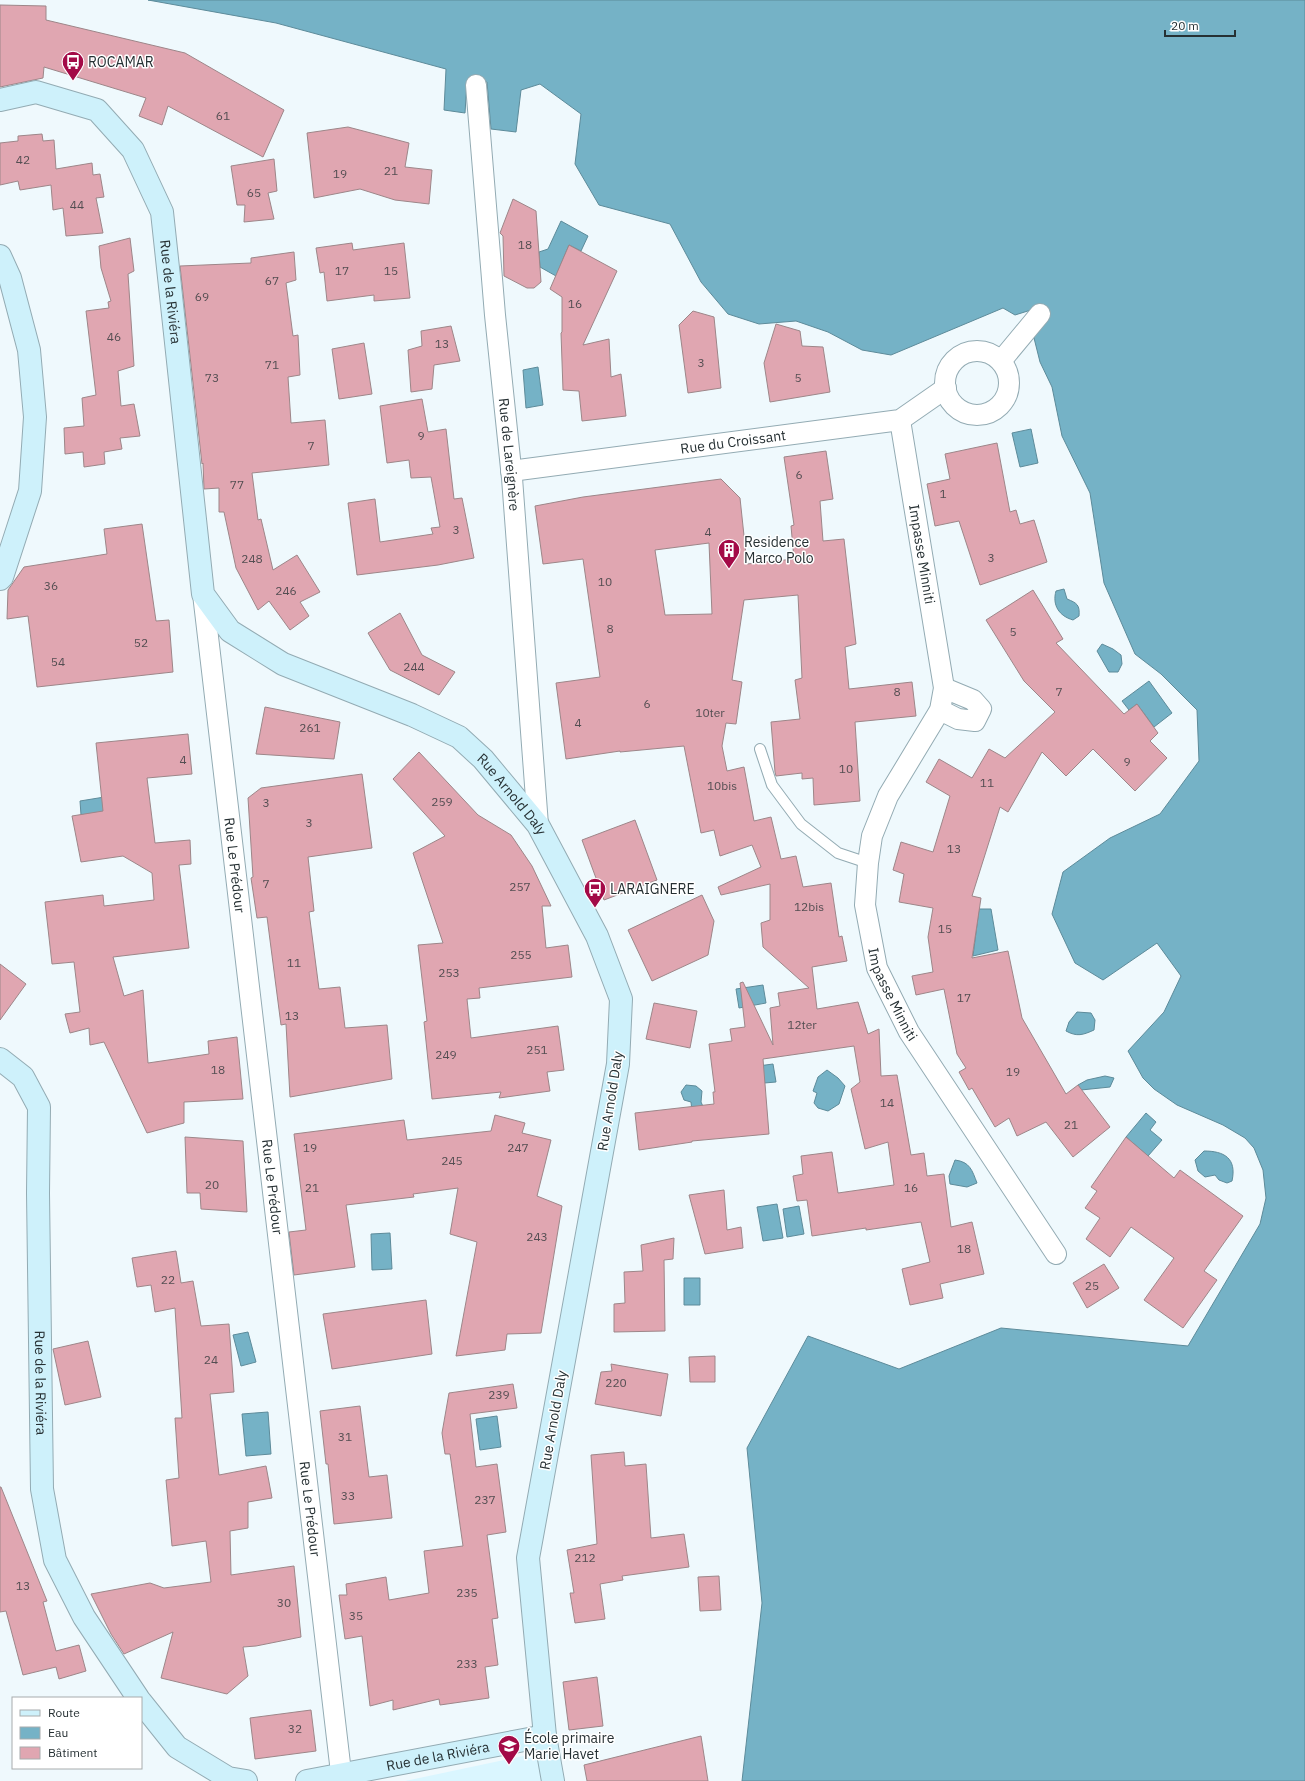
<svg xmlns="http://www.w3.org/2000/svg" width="1305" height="1781" viewBox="0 0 1305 1781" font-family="'IBM Plex Sans',sans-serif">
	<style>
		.built { fill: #daf6ff }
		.water { fill: #75b2c6; stroke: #5d8b9a }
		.building { fill: #e0a6b1; stroke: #9d8689; fill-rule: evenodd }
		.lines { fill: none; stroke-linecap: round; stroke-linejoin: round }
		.lane-casing { stroke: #93abb3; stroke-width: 12 }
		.street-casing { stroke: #93abb3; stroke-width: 22 }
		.secondary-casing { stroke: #93abb3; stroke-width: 24 }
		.lane { stroke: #fff; stroke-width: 10 }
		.street { stroke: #fff; stroke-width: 20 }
		.secondary { stroke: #cef1fb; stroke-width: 22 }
		.labels { text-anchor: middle; stroke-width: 3; stroke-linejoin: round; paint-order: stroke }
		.number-label { font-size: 12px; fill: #544e52 }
		.poi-label { font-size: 14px; fill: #263033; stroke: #fff; text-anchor: start }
		.street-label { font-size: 14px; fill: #263033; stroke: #fff }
	</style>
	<rect width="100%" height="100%" fill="#eff9fd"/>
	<path class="built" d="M 542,1752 L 546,1781 L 405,1781 Z"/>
	<path class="water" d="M 148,0 L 1305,0 L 1305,1781 L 742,1781 L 762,1603 L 747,1448 L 808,1336 L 899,1369 L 1001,1328 L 1188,1346 L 1260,1224 L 1266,1198 L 1263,1170 L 1254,1148 L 1245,1138 L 1223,1125 L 1177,1105 L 1154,1089 L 1143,1078 L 1128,1051 L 1164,1012 L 1181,976 L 1157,943 L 1103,980 L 1075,963 L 1052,914 L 1063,872 L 1110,838 L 1160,814 L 1199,761 L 1197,710 L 1161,674 L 1135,654 L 1104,583 L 1090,493 L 1062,436 L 1052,387 L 1040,362 L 1034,338 L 1036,333 L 1031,310 L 1015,315 L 1003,308 L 891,355 L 862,350 L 828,332 L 796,321 L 759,324 L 728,314 L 701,282 L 670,224 L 599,205 L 575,164 L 581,114 L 540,84 L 521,90 L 516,132 L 491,129 L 487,82 L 467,81 L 465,113 L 444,110 L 446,69 L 276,23 Z
		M 561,221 L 588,236 L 581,251 L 569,245 L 556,276 L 540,267 L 539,252 L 548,249 Z
		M 538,367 L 543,405 L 526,408 L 523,370 Z
		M 1031,429 L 1038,463 L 1020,467 L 1012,433 Z
		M 1064,589 L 1067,599 C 1077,603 1080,605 1079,616 L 1073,620 C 1059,616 1052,605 1056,591 Z
		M 1102,644 L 1113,649 L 1121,655 L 1122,664 L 1118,672 L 1109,672 L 1097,651 Z
		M 1149,681 L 1172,713 L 1154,727 L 1137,704 L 1129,710 L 1122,701 Z
		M 135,792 L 135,807 L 81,815 L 80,801 Z
		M 979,909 L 991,909 L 998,950 L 973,956 Z
		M 763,985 L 766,1003 L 739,1008 L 736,989 Z
		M 1077,1012 L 1091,1013 L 1095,1020 L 1094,1030 C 1083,1035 1077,1037 1066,1031 L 1069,1022 Z
		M 773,1064 L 776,1082 L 741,1085 L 743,1068 Z
		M 827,1070 L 838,1078 L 845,1086 L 839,1104 L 828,1111 L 818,1108 L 814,1103 L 817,1093 L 813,1091 L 818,1077 Z
		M 1105,1076 L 1114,1078 L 1110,1087 L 1081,1090 L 1078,1085 L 1087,1080 Z
		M 686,1085 L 696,1086 L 702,1091 L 701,1102 L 705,1111 L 692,1112 L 691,1102 L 684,1100 L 681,1092 Z
		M 1146,1113 L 1156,1122 L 1150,1130 L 1162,1140 L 1148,1156 L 1126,1137 Z
		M 1204,1151 C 1224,1151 1237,1158 1232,1181 L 1227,1183 L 1219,1180 L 1215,1175 L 1205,1177 L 1198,1171 L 1195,1160 Z
		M 955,1160 C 970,1162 972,1170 977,1183 L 967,1187 L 950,1184 L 949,1176 Z
		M 777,1204 L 783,1238 L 763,1241 L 757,1207 Z
		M 799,1206 L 804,1234 L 787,1237 L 783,1209 Z
		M 390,1233 L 392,1269 L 372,1270 L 371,1234 Z
		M 684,1278 L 700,1278 L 700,1305 L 684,1305 Z
		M 248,1332 L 256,1362 L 241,1366 L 233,1335 Z
		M 268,1412 L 271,1454 L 246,1456 L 242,1414 Z
		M 497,1416 L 501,1447 L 480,1450 L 476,1419 Z"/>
	<path class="building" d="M 0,5 L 46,6 L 46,20 L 185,53 L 284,110 L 263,157 L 168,106 L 162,125 L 139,116 L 146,98 L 44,67 L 43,78 L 0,87 Z
		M 348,127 L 409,143 L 405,167 L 432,170 L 429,204 L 395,200 L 360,189 L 314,198 L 307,133 Z
		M 42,134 L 43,141 L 54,140 L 56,169 L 92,163 L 93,175 L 100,174 L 104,197 L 96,198 L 103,233 L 66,236 L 63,208 L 53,210 L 51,185 L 20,190 L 18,181 L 0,185 L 0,143 L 18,141 L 18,136 Z
		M 274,159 L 277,191 L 268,193 L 274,219 L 244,222 L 245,205 L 237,205 L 231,166 Z
		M 513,199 L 536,211 L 541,282 L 534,288 L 527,288 L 504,276 L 503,236 L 500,233 Z
		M 130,238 L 134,271 L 128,274 L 134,366 L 118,371 L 121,406 L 134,404 L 140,436 L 120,438 L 122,449 L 104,452 L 105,464 L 84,467 L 83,452 L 65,454 L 64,428 L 84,426 L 82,398 L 96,395 L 86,311 L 109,308 L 108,302 L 111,301 L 101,268 L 99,246 Z
		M 352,243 L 353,250 L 404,243 L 410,298 L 374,301 L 374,295 L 327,301 L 324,272 L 320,273 L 316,248 Z
		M 569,245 L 617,271 L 583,345 L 609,339 L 611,377 L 621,374 L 626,416 L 582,421 L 579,391 L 563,390 L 561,333 L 562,332 L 562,297 L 550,289 Z
		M 294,252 L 296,280 L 286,283 L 293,336 L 298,335 L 300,375 L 288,377 L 291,423 L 325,420 L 329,465 L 252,473 L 258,520 L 261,519 L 273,570 L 297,555 L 320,592 L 300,602 L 309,616 L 290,630 L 269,601 L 258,610 L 236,568 L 224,512 L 219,512 L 219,488 L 204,489 L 203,463 L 202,464 L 180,266 L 251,263 L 251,258 Z
		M 693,311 L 714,317 L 721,388 L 688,393 L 679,325 Z
		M 776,324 L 800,331 L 802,346 L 823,347 L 830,392 L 770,402 L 764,363 Z
		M 451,326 L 460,361 L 434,365 L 432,389 L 411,392 L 408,350 L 422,346 L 421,331 Z
		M 364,343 L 372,394 L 339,399 L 332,349 Z
		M 422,399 L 428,432 L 446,429 L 454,499 L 462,498 L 474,558 L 438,565 L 357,575 L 348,503 L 375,499 L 380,542 L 433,534 L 431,528 L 440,527 L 431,477 L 411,478 L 409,460 L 387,463 L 380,406 Z
		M 997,443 L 1010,512 L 1016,510 L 1020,524 L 1034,520 L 1047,562 L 980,585 L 959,521 L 935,526 L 927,484 L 950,479 L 945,454 Z
		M 826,451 L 833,499 L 820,501 L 823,541 L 844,539 L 856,644 L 845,647 L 849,689 L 912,682 L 916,716 L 855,722 L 860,801 L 814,805 L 813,778 L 802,779 L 802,773 L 776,776 L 775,772 L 771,722 L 800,719 L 795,680 L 802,678 L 798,595 L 744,600 L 732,680 L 742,682 L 736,724 L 726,723 L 722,746 L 727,771 L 744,767 L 754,821 L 771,817 L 781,859 L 796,856 L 803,887 L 831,883 L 839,937 L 842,936 L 847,961 L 812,967 L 817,1009 L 858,1002 L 868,1034 L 879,1029 L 881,1076 L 897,1075 L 911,1155 L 924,1153 L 927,1176 L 944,1174 L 951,1227 L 972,1222 L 984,1274 L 940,1284 L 943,1298 L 910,1305 L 902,1269 L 930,1262 L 921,1222 L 866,1230 L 866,1228 L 812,1236 L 807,1200 L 797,1201 L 793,1176 L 803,1174 L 801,1156 L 832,1152 L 838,1193 L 894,1185 L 888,1142 L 865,1149 L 851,1089 L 860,1082 L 854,1046 L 763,1059 L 769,1134 L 692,1141 L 692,1142 L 639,1150 L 635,1113 L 714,1104 L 713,1092 L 715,1092 L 709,1044 L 732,1041 L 730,1029 L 745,1027 L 740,983 L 743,982 L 773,1045 L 770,1008 L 780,1006 L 778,993 L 809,988 L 763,947 L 761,923 L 770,920 L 770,884 L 721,895 L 718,887 L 761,867 L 752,845 L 720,856 L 714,830 L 701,833 L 684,746 L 620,752 L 620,751 L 566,759 L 556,683 L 600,677 L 583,559 L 543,564 L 535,506 L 583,497 L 721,479 L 740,498 L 747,564 L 794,559 L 791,526 L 794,525 L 784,457 ZM 709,543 L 712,614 L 665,615 L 655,550 Z
		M 142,524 L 156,621 L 169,620 L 173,672 L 37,687 L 28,616 L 7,619 L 8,590 L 24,567 L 107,554 L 104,529 Z
		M 1033,590 L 1063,639 L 1056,643 L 1124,714 L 1137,704 L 1158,733 L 1150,741 L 1167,758 L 1135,791 L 1093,749 L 1066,776 L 1042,752 L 1008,812 L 1000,807 L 972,896 L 981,898 L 972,958 L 1008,951 L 1022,1018 L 1066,1094 L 1078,1085 L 1110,1127 L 1073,1157 L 1046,1122 L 1017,1136 L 1009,1118 L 995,1127 L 972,1088 L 969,1090 L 959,1072 L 966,1068 L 957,1054 L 944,989 L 916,995 L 912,976 L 933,972 L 928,937 L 933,908 L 899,902 L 904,874 L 893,870 L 901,842 L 933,852 L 950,796 L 926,782 L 939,759 L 972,778 L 989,749 L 1005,758 L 1055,712 L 1024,681 L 986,620 Z
		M 400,613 L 422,655 L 455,672 L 439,695 L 390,670 L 368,633 Z
		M 265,707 L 340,722 L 334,759 L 256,754 Z
		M 188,734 L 192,774 L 147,778 L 155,843 L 190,840 L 191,864 L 179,865 L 189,948 L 113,957 L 124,996 L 143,990 L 148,1063 L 209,1054 L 208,1041 L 237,1037 L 243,1099 L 184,1102 L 184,1123 L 147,1133 L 104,1042 L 90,1045 L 89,1028 L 70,1033 L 65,1014 L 80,1012 L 74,962 L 52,964 L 45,902 L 103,895 L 104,906 L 154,900 L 152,873 L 123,856 L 81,862 L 72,816 L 103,811 L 96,743 Z
		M 419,752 L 478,815 L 511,835 L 532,866 L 551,906 L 542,906 L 546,948 L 568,945 L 572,977 L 479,988 L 480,998 L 467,999 L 471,1038 L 558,1026 L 564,1070 L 547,1072 L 550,1091 L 499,1098 L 501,1092 L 432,1099 L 424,1022 L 427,1021 L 418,945 L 443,943 L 413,853 L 445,836 L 393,779 Z
		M 362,774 L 372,848 L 308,857 L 314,911 L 309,912 L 319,989 L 340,987 L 345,1028 L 387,1025 L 392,1079 L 290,1097 L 286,1024 L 281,1025 L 267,917 L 257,918 L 251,878 L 253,877 L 248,798 L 261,788 Z
		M 635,820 L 657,880 L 604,900 L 582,840 Z
		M 702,895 L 714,921 L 708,955 L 652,981 L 628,930 Z
		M 0,964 L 26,984 L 0,1020 Z
		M 654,1003 L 697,1011 L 690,1048 L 646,1039 Z
		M 495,1115 L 525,1123 L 522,1133 L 551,1140 L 537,1196 L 562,1206 L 541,1333 L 507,1334 L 505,1350 L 456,1356 L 477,1242 L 450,1234 L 458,1188 L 413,1194 L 414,1197 L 346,1205 L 355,1267 L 294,1275 L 289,1232 L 306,1230 L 294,1134 L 404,1120 L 407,1140 L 491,1131 Z
		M 185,1137 L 243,1141 L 247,1212 L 201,1209 L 200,1193 L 187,1193 Z
		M 1126,1137 L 1174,1178 L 1180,1170 L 1243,1216 L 1204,1271 L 1217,1280 L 1183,1328 L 1144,1300 L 1174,1258 L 1131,1227 L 1110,1257 L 1086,1239 L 1100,1218 L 1085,1208 L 1097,1191 L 1091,1187 Z
		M 724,1190 L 727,1230 L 741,1227 L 743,1248 L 705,1254 L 689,1195 Z
		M 674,1238 L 673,1259 L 664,1260 L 665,1331 L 614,1332 L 614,1304 L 625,1303 L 624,1272 L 643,1271 L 641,1245 Z
		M 176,1251 L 181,1283 L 193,1281 L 201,1326 L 229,1324 L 234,1392 L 210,1394 L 219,1475 L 266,1466 L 272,1498 L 248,1502 L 248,1528 L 230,1531 L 231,1575 L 294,1566 L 301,1637 L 256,1646 L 243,1647 L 248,1676 L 227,1694 L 161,1678 L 173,1632 L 124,1654 L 111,1634 L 91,1594 L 150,1583 L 164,1588 L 211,1582 L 206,1541 L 172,1546 L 166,1480 L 179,1478 L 175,1418 L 182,1418 L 175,1308 L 155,1312 L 151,1285 L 137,1287 L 132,1258 Z
		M 1104,1264 L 1119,1288 L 1087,1308 L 1073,1283 Z
		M 426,1300 L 432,1354 L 332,1369 L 323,1314 Z
		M 88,1341 L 101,1397 L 65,1405 L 53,1349 Z
		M 715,1356 L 715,1382 L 690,1382 L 689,1357 Z
		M 611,1364 L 668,1374 L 661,1416 L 595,1404 L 601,1372 L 612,1371 Z
		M 513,1384 L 517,1408 L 470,1414 L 476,1467 L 497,1464 L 506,1532 L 487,1535 L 498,1618 L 492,1619 L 498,1665 L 485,1667 L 489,1698 L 440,1705 L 439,1699 L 393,1710 L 393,1700 L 370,1706 L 362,1636 L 345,1639 L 339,1595 L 347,1595 L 346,1584 L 386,1577 L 389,1600 L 429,1593 L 424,1551 L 463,1546 L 450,1454 L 445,1454 L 442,1433 L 449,1393 Z
		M 360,1406 L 369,1477 L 387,1475 L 392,1518 L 334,1524 L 328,1464 L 326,1464 L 320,1411 Z
		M 624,1452 L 625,1466 L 646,1464 L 651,1538 L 684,1534 L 689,1567 L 622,1576 L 623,1580 L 600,1584 L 605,1619 L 575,1623 L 570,1593 L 574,1593 L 567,1550 L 597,1544 L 591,1455 Z
		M 0,1487 L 1,1487 L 47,1601 L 43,1602 L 56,1651 L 79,1645 L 86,1671 L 59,1679 L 56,1667 L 23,1675 L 6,1611 L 0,1612 Z
		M 719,1576 L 721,1610 L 700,1611 L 698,1577 Z
		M 597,1677 L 603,1726 L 569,1730 L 563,1682 Z
		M 311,1710 L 316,1751 L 255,1759 L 250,1718 Z
		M 701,1736 L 708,1781 L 587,1781 L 584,1765 Z"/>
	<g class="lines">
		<g class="lane-casing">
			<path id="lane" d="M 760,749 L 772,785 L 801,824 L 838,853 L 868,863"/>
		</g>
		<g class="street-casing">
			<g id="street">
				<path id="s1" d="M 476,85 L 495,315 L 512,478 L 538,825"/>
				<circle cx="977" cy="383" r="32"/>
				<path d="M 1001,361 L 1040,314"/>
				<path id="s2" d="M 900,420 L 944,688 L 940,710 L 888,796 L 872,836 L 868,863 L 865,905 L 877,968 L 909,1032 L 1056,1254"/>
				<path id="s3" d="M 511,471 L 900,420 L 946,388"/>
				<path id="s4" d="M 203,594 L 342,1781"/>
				<path d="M 940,710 L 958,719 L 975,721 L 981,709 L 973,700 L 944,688"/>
			</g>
		</g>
		<g class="secondary-casing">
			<g id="secondary">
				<path id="s5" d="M 0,100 L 36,92 L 97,110 L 133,150 L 162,212 L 203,594 L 230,631 L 283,664 L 412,715 L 459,737 L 483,759 L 538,825 L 597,936 L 621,999 L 618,1064 L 528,1558 L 545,1736 L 553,1781"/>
				<path d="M 0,256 L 10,278 L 29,350 L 35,417 L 30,491 L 2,577 L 0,579"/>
				<path id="s6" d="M 0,1059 L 23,1077 L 39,1107 L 38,1193 L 42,1489 L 55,1560 L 84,1617 L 138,1698"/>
				<path d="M 141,1702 L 177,1747 L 228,1778 L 246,1781"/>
				<path id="s7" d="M 307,1781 L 545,1736"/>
			</g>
		</g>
		<use href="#lane" class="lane"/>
		<use href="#street" class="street"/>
		<use href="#secondary" class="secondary"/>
	</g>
	<defs>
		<g id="bus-pin" transform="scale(1.15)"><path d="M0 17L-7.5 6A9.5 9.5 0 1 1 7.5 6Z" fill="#a30a47" stroke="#fff"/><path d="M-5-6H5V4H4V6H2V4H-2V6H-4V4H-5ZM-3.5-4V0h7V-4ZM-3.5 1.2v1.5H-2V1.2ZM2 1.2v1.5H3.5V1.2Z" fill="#fff"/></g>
		<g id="building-pin" transform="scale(1.15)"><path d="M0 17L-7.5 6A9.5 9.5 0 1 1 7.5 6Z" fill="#a30a47" stroke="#fff"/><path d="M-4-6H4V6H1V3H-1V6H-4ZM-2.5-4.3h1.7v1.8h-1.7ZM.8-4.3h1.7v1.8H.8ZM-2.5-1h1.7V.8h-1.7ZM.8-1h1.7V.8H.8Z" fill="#fff"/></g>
		<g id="school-pin" transform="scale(1.15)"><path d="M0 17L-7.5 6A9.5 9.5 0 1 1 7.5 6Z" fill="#a30a47" stroke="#fff"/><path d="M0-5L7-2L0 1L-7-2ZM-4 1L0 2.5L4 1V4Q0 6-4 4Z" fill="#fff"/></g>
	</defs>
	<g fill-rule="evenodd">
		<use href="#bus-pin" x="73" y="62"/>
		<use href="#building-pin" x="729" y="550"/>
		<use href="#bus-pin" x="595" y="889"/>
		<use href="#school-pin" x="509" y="1746"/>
	</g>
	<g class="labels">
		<g class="number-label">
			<text x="223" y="120">61</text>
			<text x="23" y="164">42</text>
			<text x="391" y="175">21</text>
			<text x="340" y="178">19</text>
			<text x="254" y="197">65</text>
			<text x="77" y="209">44</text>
			<text x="525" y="249">18</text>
			<text x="342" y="275">17</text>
			<text x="391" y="275">15</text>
			<text x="272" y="285">67</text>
			<text x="202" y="301">69</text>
			<text x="575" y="308">16</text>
			<text x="114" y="341">46</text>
			<text x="442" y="348">13</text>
			<text x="701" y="367">3</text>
			<text x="272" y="369">71</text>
			<text x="212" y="382">73</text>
			<text x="798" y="382">5</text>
			<text x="421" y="440">9</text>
			<text x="311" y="450">7</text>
			<text x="799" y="479">6</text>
			<text x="237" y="489">77</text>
			<text x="943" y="498">1</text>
			<text x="456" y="534">3</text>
			<text x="708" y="536">4</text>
			<text x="991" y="562">3</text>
			<text x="252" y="563">248</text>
			<text x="605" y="586">10</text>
			<text x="51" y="590">36</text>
			<text x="286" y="595">246</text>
			<text x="610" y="633">8</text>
			<text x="1013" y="636">5</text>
			<text x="141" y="647">52</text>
			<text x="58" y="666">54</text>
			<text x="414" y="671">244</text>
			<text x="897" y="696">8</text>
			<text x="1059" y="696">7</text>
			<text x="647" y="708">6</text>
			<text x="710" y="717">10ter</text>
			<text x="578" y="727">4</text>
			<text x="310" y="732">261</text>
			<text x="183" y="764">4</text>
			<text x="1127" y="766">9</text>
			<text x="846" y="773">10</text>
			<text x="987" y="787">11</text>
			<text x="722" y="790">10bis</text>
			<text x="442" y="806">259</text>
			<text x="266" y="807">3</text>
			<text x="309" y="827">3</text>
			<text x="954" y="853">13</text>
			<text x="266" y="888">7</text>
			<text x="520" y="891">257</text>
			<text x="809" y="911">12bis</text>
			<text x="945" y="933">15</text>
			<text x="521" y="959">255</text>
			<text x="294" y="967">11</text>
			<text x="449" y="977">253</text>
			<text x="964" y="1002">17</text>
			<text x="292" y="1020">13</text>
			<text x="802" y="1029">12ter</text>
			<text x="537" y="1054">251</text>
			<text x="446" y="1059">249</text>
			<text x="218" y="1074">18</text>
			<text x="1013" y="1076">19</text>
			<text x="887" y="1107">14</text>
			<text x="1071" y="1129">21</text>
			<text x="310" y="1152">19</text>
			<text x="518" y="1152">247</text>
			<text x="452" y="1165">245</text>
			<text x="212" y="1189">20</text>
			<text x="312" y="1192">21</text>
			<text x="911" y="1192">16</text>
			<text x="537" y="1241">243</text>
			<text x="964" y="1253">18</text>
			<text x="168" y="1284">22</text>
			<text x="1092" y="1290">25</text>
			<text x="211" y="1364">24</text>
			<text x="616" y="1387">220</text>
			<text x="499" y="1399">239</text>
			<text x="345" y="1441">31</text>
			<text x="348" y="1500">33</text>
			<text x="485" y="1504">237</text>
			<text x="585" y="1562">212</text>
			<text x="23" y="1590">13</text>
			<text x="467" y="1597">235</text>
			<text x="284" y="1607">30</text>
			<text x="356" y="1620">35</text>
			<text x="467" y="1668">233</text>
			<text x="295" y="1733">32</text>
		</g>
		<g class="poi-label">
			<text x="88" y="67">ROCAMAR</text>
			<text x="744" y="547">Residence<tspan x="744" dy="16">Marco Polo</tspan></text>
			<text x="610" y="894">LARAIGNERE</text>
			<text x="524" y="1743">École primaire<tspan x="524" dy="16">Marie Havet</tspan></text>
		</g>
		<g class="street-label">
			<text dy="5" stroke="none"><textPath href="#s5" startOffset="303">Rue de la Riviéra</textPath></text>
			<text dy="5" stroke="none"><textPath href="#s3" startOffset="224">Rue du Croissant</textPath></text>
			<text dy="5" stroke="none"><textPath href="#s1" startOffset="371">Rue de Lareignère</textPath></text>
			<text dy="5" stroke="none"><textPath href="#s2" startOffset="136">Impasse Minniti</textPath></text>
			<text dy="5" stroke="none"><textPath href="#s5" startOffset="984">Rue Arnold Daly</textPath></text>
			<text dy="5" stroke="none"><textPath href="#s4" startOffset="273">Rue Le Prédour</textPath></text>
			<text dy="5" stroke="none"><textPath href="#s2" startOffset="601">Impasse Minniti</textPath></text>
			<text transform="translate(610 1101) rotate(-81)" y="5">Rue Arnold Daly</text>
			<text dy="5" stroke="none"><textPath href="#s4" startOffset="597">Rue Le Prédour</textPath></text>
			<text dy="5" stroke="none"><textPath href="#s6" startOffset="339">Rue de la Riviéra</textPath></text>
			<text transform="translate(553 1420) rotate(-80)" y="5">Rue Arnold Daly</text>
			<text dy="5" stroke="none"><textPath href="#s4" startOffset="921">Rue Le Prédour</textPath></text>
			<text dy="5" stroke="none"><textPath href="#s7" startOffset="133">Rue de la Riviéra</textPath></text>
		</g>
	</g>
	<rect x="12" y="1697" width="130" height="72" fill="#ffffff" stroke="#a8acad"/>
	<rect x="20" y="1710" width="20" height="6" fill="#cef1fb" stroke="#a8acad"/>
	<text x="48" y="1717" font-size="12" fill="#263033">Route</text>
	<rect x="20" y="1727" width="20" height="12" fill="#75b2c6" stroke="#a8acad"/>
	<text x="48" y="1737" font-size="12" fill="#263033">Eau</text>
	<rect x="20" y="1747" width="20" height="12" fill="#e0a6b1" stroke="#a8acad"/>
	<text x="48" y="1757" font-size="12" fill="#263033">Bâtiment</text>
	<path d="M1165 30v6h70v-6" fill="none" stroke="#263033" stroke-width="2"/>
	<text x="1171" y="30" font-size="12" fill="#263033" stroke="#ffffff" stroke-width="3" paint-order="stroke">20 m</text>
</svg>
